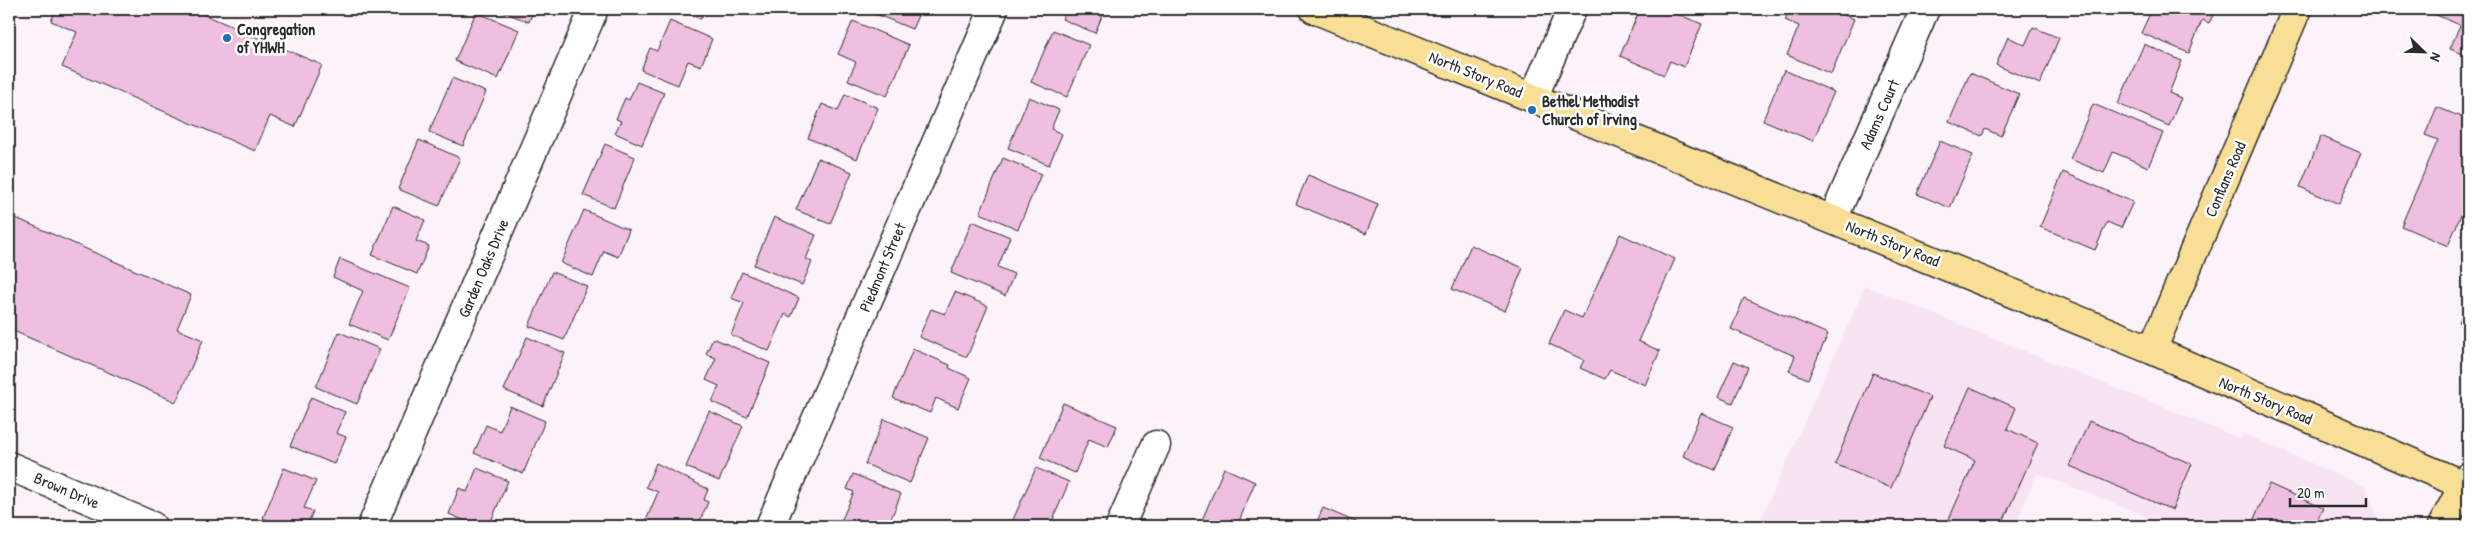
<svg xmlns="http://www.w3.org/2000/svg" width="2477" height="535" viewBox="0 0 2477 535" font-family="'Patrick Hand',sans-serif">
	<style>
		.built { fill: #f8e3f2 }
		.building { fill: #efbfe2; stroke: #2b2b2b }
		.lines { fill: none; stroke-linecap: round; stroke-linejoin: round }
		.minor-casing { stroke: #2b2b2b; stroke-width: 31 }
		.major-casing { stroke: #2b2b2b; stroke-width: 31 }
		.minor { stroke: #fff; stroke-width: 28 }
		.major { stroke: #f9df96; stroke-width: 28 }
		.poi-dot { fill: #1f6fb2; stroke: #fff; stroke-width: 2 }
		.labels { text-anchor: middle; stroke-width: 5; stroke-linejoin: round; paint-order: stroke }
		.poi-label { font-size: 16px; font-weight: bold; fill: #2b2b2b; stroke: #fff; text-anchor: start }
		.street-label { font-size: 16px; fill: #2b2b2b; stroke: #fff }
	</style>
	<rect width="100%" height="100%" fill="#fcf2f9"/>
	<filter id="ink" filterUnits="userSpaceOnUse"><feTurbulence type="fractalNoise" baseFrequency=".02" numOctaves="2"/><feDisplacementMap in="SourceGraphic" scale="10" xChannelSelector="R" yChannelSelector="G"/><feConvolveMatrix kernelMatrix="1 2 1 2 8 2 1 2 1" color-interpolation-filters="sRGB"/></filter>
	<g filter="url(#ink)">
		<path class="built" d="M 1865,286 L 2241,439 L 2244,434 L 2366,487 L 2381,526 L 2171,526 L 2037,473 L 2015,526 L 1758,526 Z"/>
		<path class="building" d="M 56,9 L 191,9 L 322,65 L 295,127 L 270,116 L 255,151 L 62,67 L 77,32 L 51,21 Z
			M 496,9 L 534,9 L 529,22 Z
			M 675,9 L 705,9 L 701,19 Z
			M 879,9 L 921,9 L 912,29 L 876,14 Z
			M 1066,9 L 1105,9 L 1095,33 L 1062,19 Z
			M 1640,9 L 1665,9 L 1702,24 L 1684,67 L 1670,61 L 1664,75 L 1620,56 Z
			M 1790,9 L 1829,9 L 1854,19 L 1831,74 L 1787,55 L 1799,26 L 1785,20 Z
			M 2152,9 L 2216,9 L 2209,23 L 2202,20 L 2189,53 L 2141,33 Z
			M 2422,9 L 2468,9 L 2468,56 L 2450,49 L 2460,25 Z
			M 476,12 L 519,30 L 498,79 L 455,61 Z
			M 670,21 L 712,39 L 701,66 L 688,61 L 678,85 L 641,70 L 650,48 L 657,51 Z
			M 853,21 L 909,45 L 887,96 L 848,80 L 856,62 L 838,54 Z
			M 2033,27 L 2059,38 L 2040,84 L 1996,65 L 2008,37 L 2025,45 Z
			M 1053,30 L 1089,45 L 1067,97 L 1031,82 Z
			M 2144,44 L 2182,61 L 2169,93 L 2181,98 L 2169,126 L 2118,104 Z
			M 1784,70 L 1834,92 L 1813,141 L 1763,120 Z
			M 1970,73 L 2019,94 L 2001,136 L 1985,129 L 1982,136 L 1949,122 Z
			M 452,78 L 486,92 L 463,146 L 429,132 Z
			M 637,82 L 664,93 L 642,145 L 615,133 L 621,121 L 616,119 L 625,98 L 629,100 Z
			M 845,94 L 878,108 L 857,159 L 808,138 L 822,104 L 838,111 Z
			M 1029,97 L 1059,110 L 1051,129 L 1062,134 L 1049,165 L 1008,148 Z
			M 2093,104 L 2163,133 L 2148,167 L 2113,152 L 2104,173 L 2070,159 Z
			M 2437,107 L 2468,120 L 2468,198 L 2448,246 L 2401,226 L 2438,140 L 2425,135 Z
			M 2321,136 L 2361,153 L 2339,204 L 2300,187 Z
			M 419,140 L 460,158 L 439,206 L 398,189 Z
			M 1940,141 L 1973,155 L 1950,208 L 1917,194 Z
			M 605,144 L 635,157 L 614,208 L 583,195 Z
			M 818,158 L 852,172 L 830,224 L 796,210 Z
			M 1003,158 L 1041,174 L 1018,229 L 980,213 Z
			M 2063,172 L 2133,202 L 2121,228 L 2107,222 L 2095,250 L 2040,227 Z
			M 1308,175 L 1378,204 L 1366,234 L 1296,204 Z
			M 393,206 L 425,220 L 416,241 L 429,246 L 417,274 L 372,255 Z
			M 584,210 L 629,230 L 618,257 L 604,251 L 593,277 L 561,263 Z
			M 9,215 L 191,295 L 177,329 L 203,340 L 176,402 L 9,329 Z
			M 774,217 L 816,235 L 806,259 L 812,262 L 802,285 L 754,265 Z
			M 972,221 L 1010,237 L 998,267 L 1014,274 L 1005,296 L 951,273 Z
			M 1620,234 L 1675,259 L 1638,341 L 1660,351 L 1645,385 L 1610,370 L 1605,379 L 1580,368 L 1584,360 L 1549,344 L 1564,310 L 1582,318 Z
			M 1471,245 L 1523,268 L 1505,311 L 1452,289 Z
			M 340,259 L 410,288 L 388,340 L 349,324 L 363,291 L 333,277 Z
			M 552,272 L 587,286 L 564,340 L 529,326 Z
			M 742,272 L 799,298 L 791,317 L 785,314 L 769,351 L 731,335 L 744,303 L 731,298 Z
			M 955,292 L 988,306 L 967,357 L 919,337 L 931,309 L 945,314 Z
			M 1744,298 L 1828,334 L 1808,379 L 1789,371 L 1795,356 L 1731,329 Z
			M 2468,301 L 2468,326 L 2459,322 Z
			M 339,332 L 380,349 L 357,404 L 316,387 Z
			M 527,337 L 565,353 L 543,406 L 504,390 Z
			M 713,338 L 770,363 L 747,417 L 712,402 L 719,386 L 706,380 L 716,358 L 706,354 Z
			M 913,349 L 950,365 L 949,368 L 971,378 L 958,408 L 936,398 L 930,413 L 893,398 Z
			M 1734,361 L 1748,367 L 1733,403 L 1718,397 Z
			M 1873,373 L 1930,397 L 1891,488 L 1835,464 Z
			M 1970,387 L 2016,408 L 2007,429 L 2038,443 L 2001,526 L 1946,526 L 1975,460 L 1944,446 Z
			M 311,397 L 345,412 L 336,433 L 346,437 L 334,464 L 290,446 Z
			M 1063,403 L 1117,426 L 1108,447 L 1089,439 L 1075,473 L 1040,458 Z
			M 510,406 L 545,421 L 523,474 L 474,453 L 486,425 L 500,431 Z
			M 709,411 L 743,426 L 719,481 L 686,467 Z
			M 1701,413 L 1733,427 L 1715,470 L 1683,456 Z
			M 884,419 L 929,438 L 910,483 L 865,464 Z
			M 2089,421 L 2192,464 L 2172,510 L 2070,466 Z
			M 656,463 L 708,489 L 704,500 L 708,502 L 699,523 L 695,521 L 692,526 L 652,526 L 645,523 L 658,492 L 646,487 Z
			M 284,468 L 316,481 L 304,508 L 313,511 L 307,526 L 282,526 L 263,518 Z
			M 477,468 L 508,481 L 489,526 L 477,526 L 449,514 L 459,488 L 467,492 Z
			M 1036,468 L 1069,482 L 1050,526 L 1022,526 L 1012,522 Z
			M 1224,468 L 1255,482 L 1237,526 L 1203,526 L 1200,525 Z
			M 853,474 L 901,494 L 888,526 L 839,526 L 854,492 L 847,489 Z
			M 2269,484 L 2323,508 L 2314,526 L 2251,526 Z
			M 1323,508 L 1365,526 L 1315,526 Z"/>
		<g class="lines">
			<g class="minor-casing">
				<path id="minor" d="M 1533,98 L 1572,9
					M 1833,219 L 1925,9
					M 9,466 L 152,526
					M 372,526 L 594,9
					M 770,526 L 994,9
					M 1120,526 L 1156,445"/>
			</g>
			<g class="major-casing">
				<path id="major" d="M 1314,9 L 2152,350 L 2468,487
					M 2152,350 L 2297,9
					M 2442,526 L 2468,477"/>
			</g>
			<use href="#minor" class="minor"/>
			<use href="#major" class="major"/>
		</g>
	</g>
	<g class="poi-dot">
		<circle cx="227" cy="38" r="5"/>
		<circle cx="1532" cy="110" r="5"/>
	</g>
	<g class="labels">
		<g class="poi-label">
			<text x="237" y="35">Congregation<tspan x="237" dy="18">of YHWH</tspan></text>
			<text x="1542" y="107">Bethel Methodist<tspan x="1542" dy="18">Church of Irving</tspan></text>
		</g>
		<g class="street-label">
			<text transform="translate(1476 74) rotate(22)" y="6">North Story Road</text>
			<text transform="translate(1879 114) rotate(-66)" y="6">Adams Court</text>
			<text transform="translate(2225 179) rotate(-67)" y="6">Conflans Road</text>
			<text transform="translate(1893 243) rotate(22)" y="6">North Story Road</text>
			<text transform="translate(882 267) rotate(-67)" y="6">Piedmont Street</text>
			<text transform="translate(483 268) rotate(-67)" y="6">Garden Oaks Drive</text>
			<text transform="translate(2266 400) rotate(23)" y="6">North Story Road</text>
			<text transform="translate(67 490) rotate(23)" y="6">Brown Drive</text>
		</g>
	</g>
	<rect width="2477" height="535" fill="none" stroke="#fff" stroke-width="30"/>
	<rect x="15" y="15" width="2447" height="505" fill="none" stroke="#2b2b2b" stroke-width="2" filter="url(#ink)"/>
	<g transform="translate(2424 52) rotate(113)" stroke="#ffffff" stroke-width="4" paint-order="stroke">
	<path d="M0-4L9 19L0 12L-9 19Z" fill="#2b2b2b"/>
	<text y="-8" font-size="14" font-weight="bold" text-anchor="middle" fill="#2b2b2b">N</text>
	</g>
	<path d="M2290 498v8h76v-8" fill="none" stroke="#2b2b2b" stroke-width="2.5"/>
	<text x="2297" y="498" font-size="15" fill="#2b2b2b" stroke="#ffffff" stroke-width="4" paint-order="stroke">20 m</text>
</svg>
